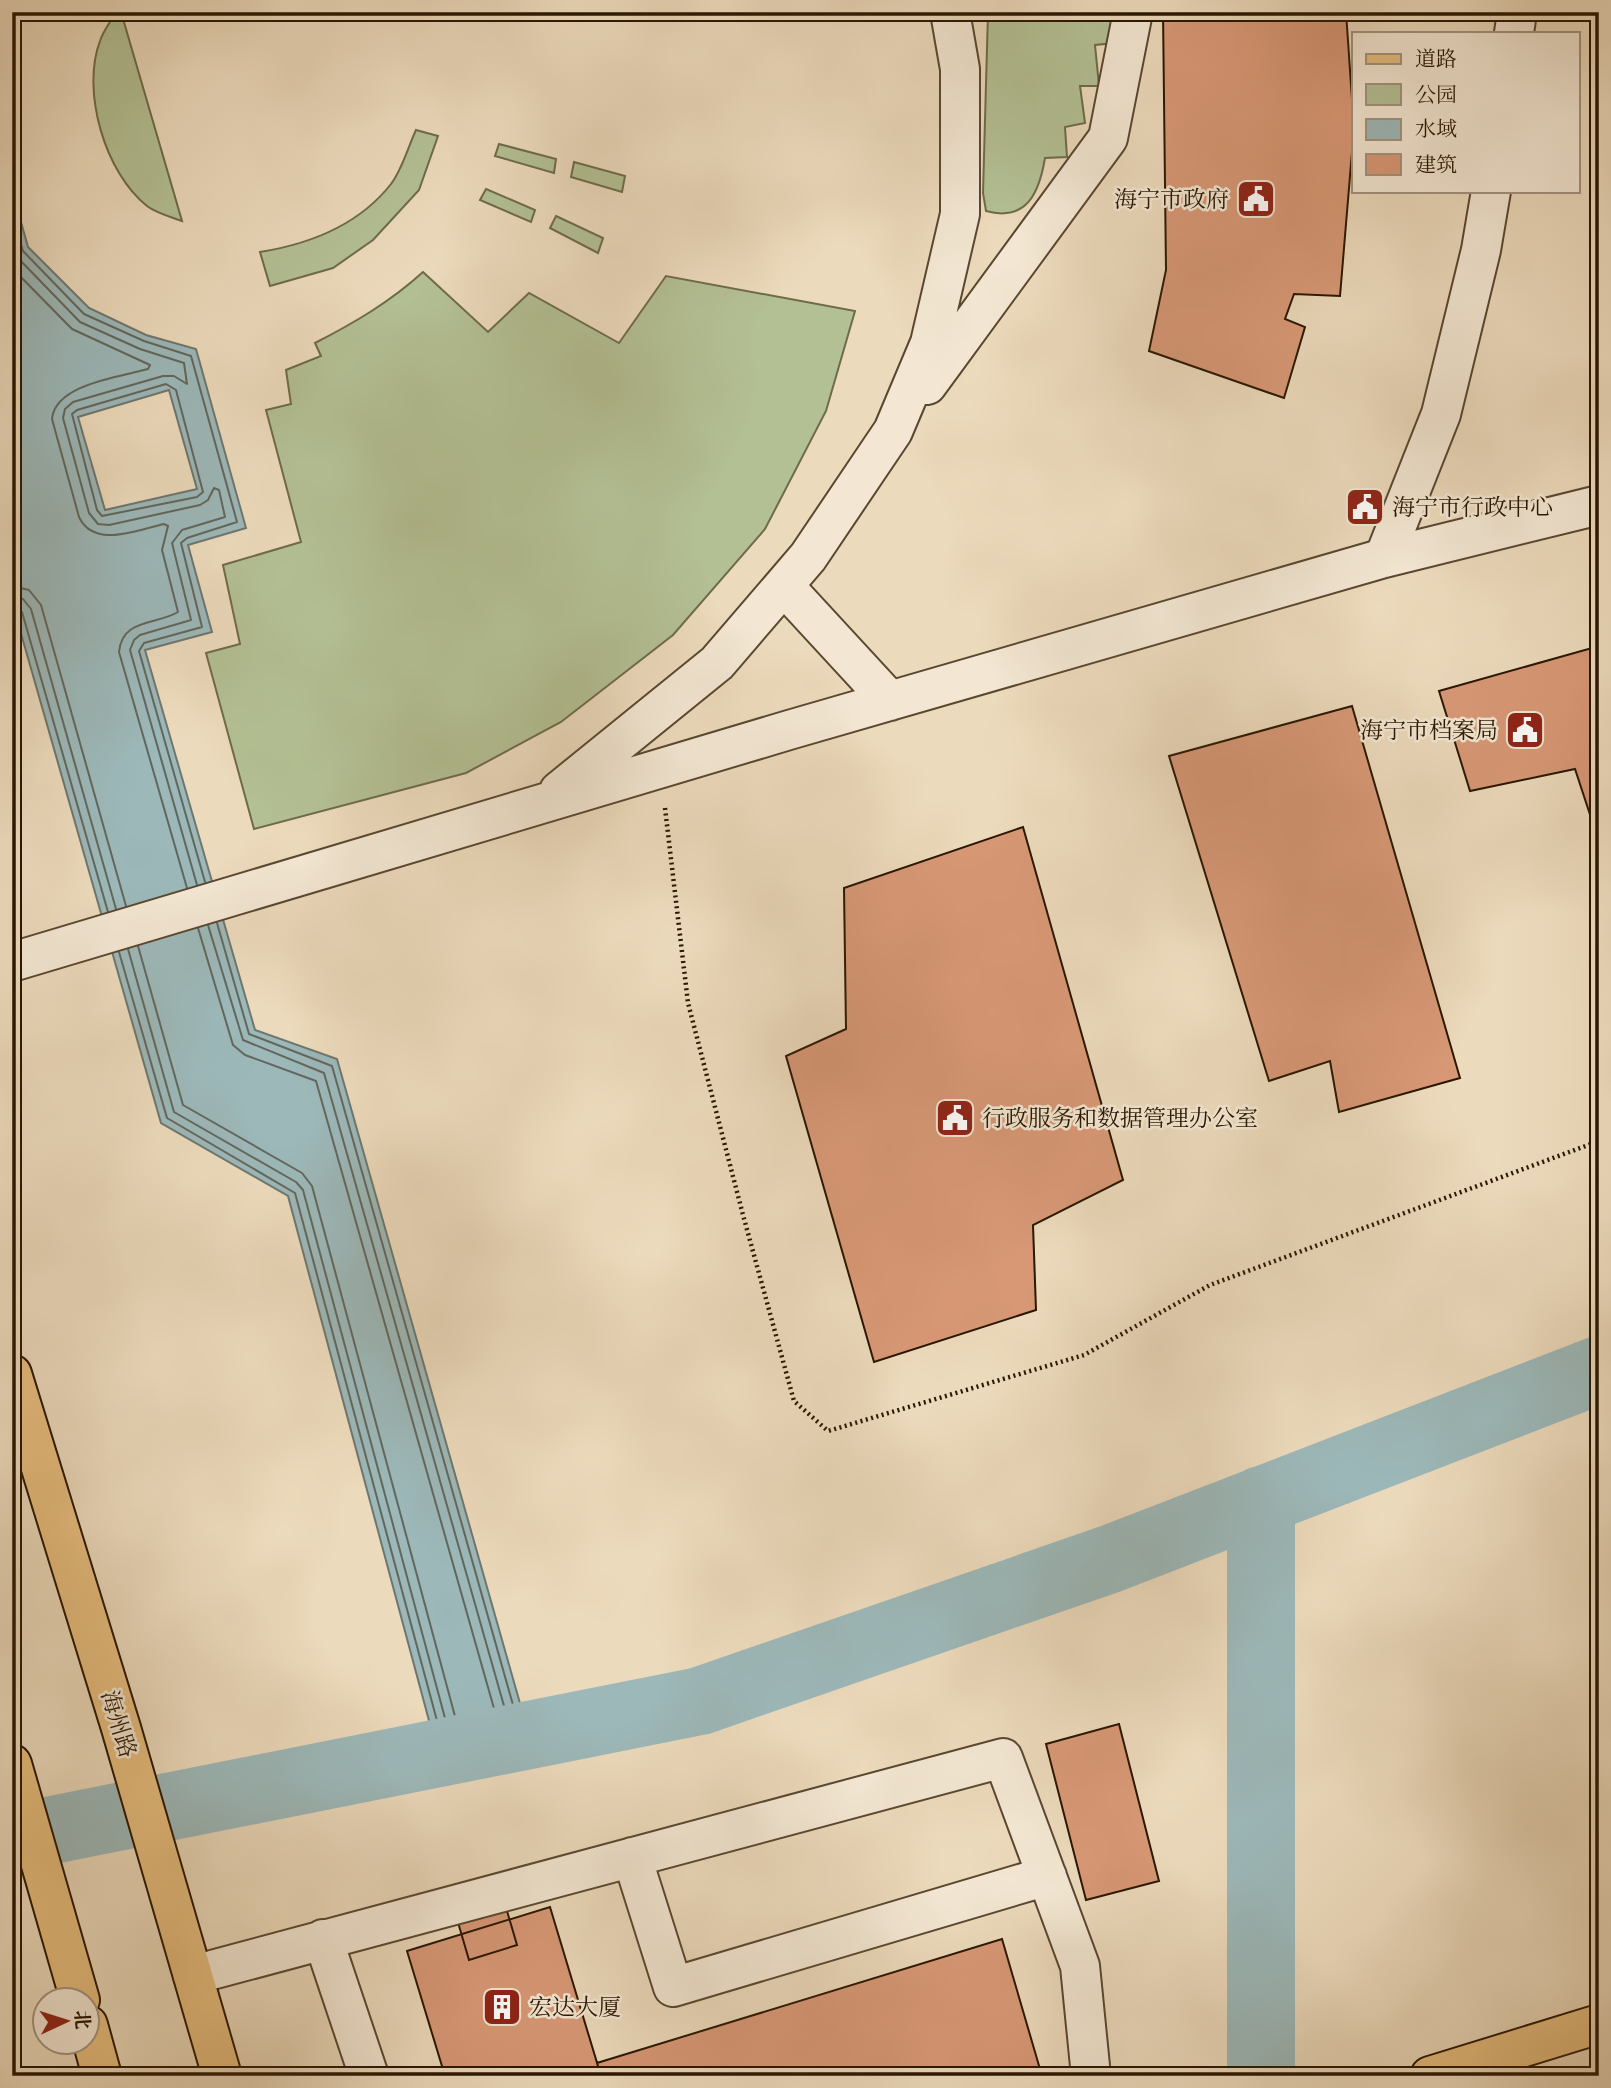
<svg xmlns="http://www.w3.org/2000/svg" width="1611" height="2088" viewBox="0 0 1611 2088" font-family="'IM FELL French Canon','Noto Serif SC',serif">
	<style>
		.green { fill: #b3c094; stroke: #6e6b4a; stroke-width: 2 }
		.water { fill: #9cb8b9; stroke: #6e776f; stroke-width: 2; fill-rule: evenodd }
		.lines { fill: none; stroke-linecap: round; stroke-linejoin: round }
		.shore { stroke: #62675d; stroke-width: 2 }
		.river { stroke: #9cb8b9; stroke-width: 68 }
		.building { fill: #d89876; stroke: #291601; stroke-width: 2 }
		.minor-casing { stroke: #5a4730; stroke-width: 42 }
		.major-casing { stroke: #291601; stroke-width: 42 }
		.path { stroke: #291601; stroke-width: 4.5; stroke-dasharray: 2 3.5; stroke-linecap: butt }
		.minor { stroke: #f3e7d3; stroke-width: 38 }
		.major { stroke: #e6bd7e; stroke-width: 38 }
		.labels { text-anchor: middle; stroke-width: 5; stroke-linejoin: round; paint-order: stroke }
		.poi-label { font-size: 23px; fill: #291601; stroke: #f3e7d3; text-anchor: start }
		.street-label { font-size: 23px; fill: #291601; stroke: #f3e7d3 }
	</style>
	<rect width="100%" height="100%" fill="#ecdabc"/>
	<filter id="stains"><feTurbulence type="fractalNoise" baseFrequency=".00286" numOctaves="4"/><feColorMatrix values="0 0 0 0 .2 0 0 0 0 .09 0 0 0 0 .02 0 0 0 .5 -.17"/></filter>
	<radialGradient id="worn" r=".72"><stop offset=".6" stop-color="#630" stop-opacity="0"/><stop offset="1" stop-color="#630" stop-opacity=".3"/></radialGradient>
	<path class="green" d="M 116,12 L 121,12 L 182,221 C 171,217 156,213 147,206 C 105,173 81,91 100,41 C 103,31 111,21 116,12 Z
		M 988,12 L 1113,12 L 1115,43 L 1095,45 L 1099,86 L 1080,86 L 1085,123 L 1065,127 L 1067,157 L 1045,158 C 1039,194 1026,222 986,211 L 983,193 Z
		M 416,130 L 438,136 L 419,190 L 373,240 L 333,268 L 270,286 L 260,252 C 310,244 358,226 391,184 C 402,170 408,147 416,130 Z
		M 499,144 L 556,159 L 554,173 L 495,156 Z
		M 574,162 L 625,176 L 622,192 L 571,177 Z
		M 486,189 L 535,210 L 531,222 L 480,200 Z
		M 556,216 L 603,238 L 598,253 L 550,228 Z
		M 423,272 L 488,332 L 529,293 L 619,343 L 666,276 L 855,311 L 826,411 L 765,529 L 673,635 L 561,722 L 466,773 L 254,829 L 206,653 L 240,644 L 223,565 L 301,542 L 266,410 L 291,404 L 286,370 L 321,356 L 315,343 C 354,323 390,302 423,272 Z"/>
	<path class="water" d="M 12,190 L 28,247 L 89,308 L 146,335 L 196,349 L 246,528 L 188,545 L 212,632 L 145,650 L 255,1030 L 337,1059 L 529,1735 L 438,1754 L 288,1196 L 161,1123 L 12,602 ZM 169,390 L 197,489 L 105,510 L 78,417 Z"/>
	<g class="lines">
		<path class="shore" d="M 12,216 L 23,251 L 84,314 L 144,341 L 191,356 L 237,522 L 187,538 L 181,543 L 202,627 L 144,643 L 139,651 L 205,882
			M 12,247 L 17,257 L 80,322 L 140,349 L 184,363 L 187,384 L 174,376 L 163,376 L 73,402 L 65,409 L 63,418 L 89,513 L 98,524 L 109,525 L 200,505 L 208,500 L 214,488 L 219,490 L 225,517 L 182,530 L 172,543 L 191,620 L 140,635 L 134,640 L 130,650 L 197,885
			M 12,268 L 72,329 L 150,365 L 148,369 C 120,377 55,384 52,419 L 79,517 C 94,549 137,530 164,524 L 168,526 L 162,550 L 178,612 C 157,625 122,618 119,652 L 187,888
			M 166,384 L 176,390 L 203,492 L 197,497 L 102,516 L 97,510 L 72,414 L 77,410 Z
			M 12,586 L 29,590 L 41,605 L 126,906
			M 12,597 L 23,599 L 31,609 L 116,909
			M 12,606 L 22,612 L 108,912
			M 138,946 L 183,1105 L 302,1173 L 312,1186 L 456,1720 L 460,1722 L 493,1716 L 495,1712 L 316,1081 L 245,1055 L 233,1045 L 198,928
			M 128,949 L 174,1112 L 296,1182 L 303,1190 L 449,1733 L 506,1724 L 508,1720 L 324,1073 L 243,1040 L 208,925
			M 119,952 L 167,1118 L 295,1193 L 443,1743 L 447,1745 L 517,1730 L 519,1726 L 332,1066 L 249,1034 L 217,923"/>
		<path class="river" d="M 1261,1500 L 1261,2076
			M 12,1838 L 700,1701 L 1110,1559 L 1599,1370"/>
	</g>
	<path class="building" d="M 1163,12 L 1346,12 L 1354,128 L 1340,296 L 1294,294 L 1285,319 L 1305,327 L 1284,398 L 1149,351 L 1166,270 Z
		M 1599,646 L 1599,842 L 1575,769 L 1470,791 L 1439,691 Z
		M 1352,706 L 1460,1078 L 1339,1112 L 1330,1061 L 1269,1081 L 1169,756 Z
		M 1023,827 L 1123,1180 L 1033,1225 L 1036,1310 L 874,1362 L 786,1056 L 846,1029 L 844,888 Z
		M 1119,1724 L 1159,1881 L 1086,1900 L 1046,1744 Z
		M 505,1904 L 517,1945 L 469,1960 L 457,1919 Z
		M 550,1907 L 601,2076 L 445,2076 L 407,1951 Z
		M 1002,1939 L 1042,2076 L 601,2076 L 597,2063 Z"/>
	<g class="lines">
		<g class="minor-casing">
			<path id="minor" d="M 1514,33 L 1517,12
				M 927,385 L 1108,138 L 1133,12
				M 1384,558 L 1441,414 L 1481,250 L 1491,191
				M 784,586 L 890,701
				M 559,791 L 717,663 L 808,557 L 893,431 L 930,343 L 960,214 L 960,69 L 950,12
				M 12,962 L 789,730 L 1384,558 L 1599,505
				M 632,1857 L 673,1987 L 1047,1876
				M 323,1939 L 369,2076
				M 193,1975 L 1003,1758 L 1080,1966 L 1091,2076"/>
		</g>
		<g class="major-casing">
			<path id="major" d="M 12,1374 L 121,1728 L 222,2076
				M 12,1764 L 80,2000
				M 88,2025 L 102,2076
				M 1430,2076 L 1599,2024"/>
		</g>
		<path class="path" d="M 665,808 L 688,1003 L 743,1215 L 794,1401 L 828,1431 L 1084,1355 L 1210,1285 L 1599,1141"/>
		<use href="#minor" class="minor"/>
		<use href="#major" class="major"/>
	</g>
	<defs>
		<g id="civic-square" transform="scale(2.0125)"><rect x="-9" y="-9" width="18" height="18" rx="4" fill="#8f2418" stroke="#f3e7d3"/><path d="M-.6-6.5H3V-4.5H.6V-3L4-1V1h2V6H-6V1h2V-1L-.6-3ZM-1.2 2.5V6h2.4V2.5Z" fill="#fff"/></g>
		<g id="building-square" transform="scale(2.0125)"><rect x="-9" y="-9" width="18" height="18" rx="4" fill="#8f2418" stroke="#f3e7d3"/><path d="M-4-6H4V6H1V3H-1V6H-4ZM-2.5-4.3h1.7v1.8h-1.7ZM.8-4.3h1.7v1.8H.8ZM-2.5-1h1.7V.8h-1.7ZM.8-1h1.7V.8H.8Z" fill="#fff"/></g>
	</defs>
	<g fill-rule="evenodd">
		<use href="#civic-square" x="1256" y="199"/>
		<use href="#civic-square" x="1365" y="507"/>
		<use href="#civic-square" x="1525" y="730"/>
		<use href="#civic-square" x="955" y="1118"/>
		<use href="#building-square" x="502" y="2007"/>
	</g>
	<g class="labels">
		<g class="poi-label">
			<text x="1229" y="207" text-anchor="end">海宁市政府</text>
			<text x="1392" y="515">海宁市行政中心</text>
			<text x="1498" y="738" text-anchor="end">海宁市档案局</text>
			<text x="982" y="1126">行政服务和数据管理办公室</text>
			<text x="529" y="2015">宏达大厦</text>
		</g>
		<g class="street-label">
			<text transform="translate(119 1724) rotate(73)" y="8">海州路</text>
		</g>
	</g>
	<rect width="1611" height="2088" fill="none" stroke="#ecdabc" stroke-width="42"/>
	<rect x="14" y="14" width="1583" height="2060" fill="none" stroke="#291601" stroke-width="3.5"/>
	<rect x="21" y="21" width="1569" height="2046" fill="none" stroke="#291601" stroke-width="2"/>
	<rect x="1352" y="32" width="228" height="161" fill="#f3e7d3" stroke="#a2937f" stroke-width="2"/>
	<rect x="1366" y="54" width="35" height="10" fill="#e6bd7e" stroke="#a2937f" stroke-width="2"/>
	<text x="1415" y="66" font-size="21" fill="#291601">道路</text>
	<rect x="1366" y="84" width="35" height="21" fill="#b3c094" stroke="#a2937f" stroke-width="2"/>
	<text x="1415" y="102" font-size="21" fill="#291601">公园</text>
	<rect x="1366" y="119" width="35" height="21" fill="#9cb8b9" stroke="#a2937f" stroke-width="2"/>
	<text x="1415" y="136" font-size="21" fill="#291601">水域</text>
	<rect x="1366" y="154" width="35" height="21" fill="#d89876" stroke="#a2937f" stroke-width="2"/>
	<text x="1415" y="172" font-size="21" fill="#291601">建筑</text>
	<g transform="translate(66 2021) rotate(86)"><circle r="33" fill="#f3e7d3" stroke="#a2937f" stroke-width="2"/>
	<path d="M0-5L12 26L0 18L-12 26Z" fill="#8f2418"/>
	<text y="-10" font-size="19" font-weight="bold" text-anchor="middle" fill="#291601">北</text>
	</g>
	<rect width="100%" height="100%" filter="url(#stains)"/>
	<rect width="100%" height="100%" fill="url(#worn)"/>
</svg>
